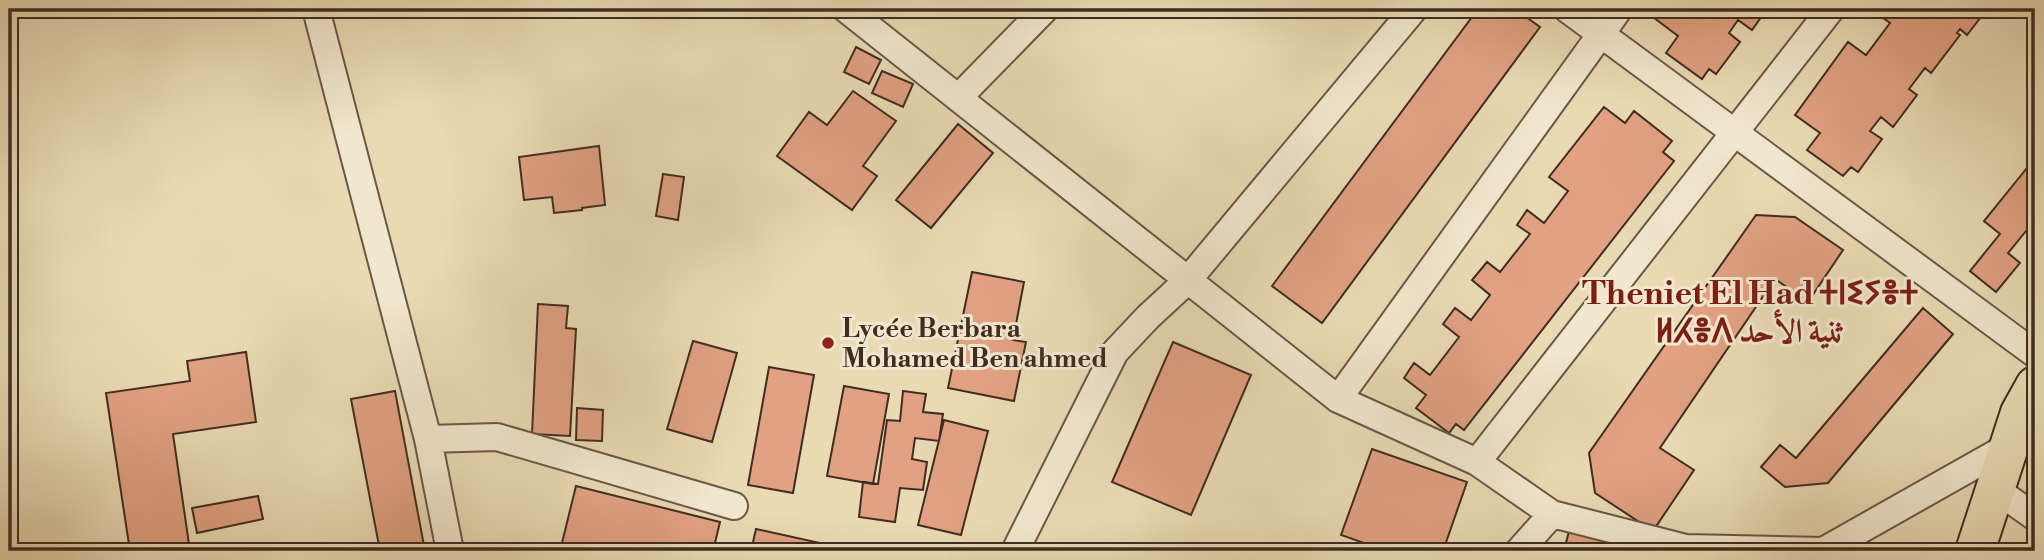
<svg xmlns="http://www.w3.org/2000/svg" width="2044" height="560" viewBox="0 0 2044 560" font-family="'Libre Bodoni',Amiri,'Noto Sans Tifinagh',serif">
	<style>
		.building { fill: #e1a182; stroke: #402d21; stroke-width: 2 }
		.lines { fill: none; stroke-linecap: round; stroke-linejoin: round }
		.street-casing { stroke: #6a5846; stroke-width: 30 }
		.primary-casing { stroke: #402d21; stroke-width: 42 }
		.street { stroke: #f1e7ce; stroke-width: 26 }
		.primary { stroke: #e9dab4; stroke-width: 38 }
		.poi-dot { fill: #8f2418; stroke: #f1e7ce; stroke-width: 2.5 }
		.labels { text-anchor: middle; stroke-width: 6; stroke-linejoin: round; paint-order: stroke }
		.poi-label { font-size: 26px; font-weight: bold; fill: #402d21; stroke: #f1e7ce; text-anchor: start }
		.district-label { font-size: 33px; font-weight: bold; fill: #7a1f14; stroke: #f1e7ce }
	</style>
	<rect width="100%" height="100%" fill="#e9dab4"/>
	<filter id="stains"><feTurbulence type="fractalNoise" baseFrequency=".00286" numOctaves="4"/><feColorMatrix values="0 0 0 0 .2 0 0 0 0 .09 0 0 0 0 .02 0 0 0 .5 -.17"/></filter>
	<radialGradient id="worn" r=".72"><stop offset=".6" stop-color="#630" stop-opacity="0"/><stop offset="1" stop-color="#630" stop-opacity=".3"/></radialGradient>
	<path class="building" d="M 1478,9 L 1515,9 L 1540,27 L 1322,323 L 1272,286 Z
		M 1660,9 L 1767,9 L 1752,30 L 1738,20 L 1729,33 L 1740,42 L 1716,74 L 1709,69 L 1702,79 L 1666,53 L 1678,36 L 1653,17 Z
		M 1883,9 L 1987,9 L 1967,35 L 1960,29 L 1957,33 L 1960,35 L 1931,73 L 1925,68 L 1909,89 L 1917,95 L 1893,127 L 1881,117 L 1870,131 L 1882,139 L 1858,172 L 1851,167 L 1843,176 L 1807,150 L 1820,133 L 1795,115 L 1848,42 L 1866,55 L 1890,23 L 1879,15 Z
		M 856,47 L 881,60 L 869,84 L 844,72 Z
		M 882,71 L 913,84 L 903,107 L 872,93 Z
		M 853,91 L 896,121 L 863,166 L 877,176 L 852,210 L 777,156 L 809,112 L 827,125 Z
		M 1604,107 L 1625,123 L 1634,111 L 1672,141 L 1663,152 L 1674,161 L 1464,430 L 1456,424 L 1449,433 L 1416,408 L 1426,395 L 1404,378 L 1414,363 L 1430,375 L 1459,337 L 1443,324 L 1455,308 L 1471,320 L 1490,295 L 1472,280 L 1487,262 L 1500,272 L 1530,234 L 1517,225 L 1527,210 L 1544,223 L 1568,191 L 1549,177 Z
		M 958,124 L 993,153 L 931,228 L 896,200 Z
		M 599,146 L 605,205 L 582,208 L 582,210 L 554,213 L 552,197 L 524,200 L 519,157 Z
		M 2035,158 L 2035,220 L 2008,253 L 2020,263 L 1996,292 L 1970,271 L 2000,234 L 1984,221 Z
		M 663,174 L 684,177 L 678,220 L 656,216 Z
		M 1756,215 L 1795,217 L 1843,250 L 1808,302 L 1775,279 L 1660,448 L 1694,470 L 1653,531 L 1595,493 L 1589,453 Z
		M 972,272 L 1024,282 L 1013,340 L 1026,342 L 1014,401 L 948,388 Z
		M 538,304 L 568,306 L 566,328 L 576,329 L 570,436 L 532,434 Z
		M 1923,308 L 1953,334 L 1828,483 L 1785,487 L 1761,467 L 1780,445 L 1796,458 Z
		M 693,341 L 737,353 L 712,442 L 667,429 Z
		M 1173,342 L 1251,375 L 1191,515 L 1112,482 Z
		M 246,352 L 256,422 L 173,434 L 190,551 L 130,551 L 106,393 L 190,381 L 187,361 Z
		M 769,367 L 814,375 L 793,493 L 748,485 Z
		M 844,386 L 889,394 L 873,484 L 827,476 Z
		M 395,391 L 425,551 L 380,551 L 351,399 Z
		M 903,391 L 926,394 L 923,412 L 943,414 L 939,441 L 915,438 L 912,459 L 927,462 L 923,490 L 900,488 L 895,522 L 859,517 L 863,482 L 878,484 L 887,420 L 900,421 Z
		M 577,408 L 603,410 L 602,441 L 576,440 Z
		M 944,420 L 988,431 L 961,535 L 918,525 Z
		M 1372,449 L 1467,482 L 1443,551 L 1364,551 L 1367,544 L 1341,535 Z
		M 576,486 L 720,522 L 713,551 L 560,551 Z
		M 258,496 L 263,519 L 197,533 L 192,508 Z
		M 756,529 L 856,551 L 751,551 Z
		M 1569,531 L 1641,551 L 1564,551 Z"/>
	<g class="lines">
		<g class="street-casing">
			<path id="street" d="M 316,9 L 428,439 L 450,551
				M 846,9 L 1338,399 L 1477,462 L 1552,514 L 1686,548 L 1823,551 L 2009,446
				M 1567,9 L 2035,354
				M 959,97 L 1045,9
				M 1338,399 L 1619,9
				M 428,439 L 497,437 L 734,506
				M 1477,462 L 1831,9
				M 1995,489 L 2035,517
				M 1015,551 L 1115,352 L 1148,317 L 1188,280 L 1414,9
				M 1519,551 L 1552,514"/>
		</g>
		<g class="primary-casing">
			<path id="primary" d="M 1975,551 L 2020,413 L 2035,386"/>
		</g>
		<use href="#street" class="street"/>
		<use href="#primary" class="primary"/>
	</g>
	<circle class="poi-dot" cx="828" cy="343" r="7"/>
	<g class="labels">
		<g class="poi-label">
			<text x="842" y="337">Lycée Berbara<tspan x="842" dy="30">Mohamed Ben ahmed</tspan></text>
		</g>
		<g class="district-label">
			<text x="1750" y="304">Theniet El Had ⵜⵏⵉⵢⴻⵜ<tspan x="1750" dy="38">ⵍⵃⴻⴷ ثنية الأحد</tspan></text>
		</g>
	</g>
	<rect width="2044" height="560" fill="none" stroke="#e9dab4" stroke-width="35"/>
	<rect x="10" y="10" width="2023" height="539" fill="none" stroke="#402d21" stroke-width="3.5"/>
	<rect x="18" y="18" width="2009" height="525" fill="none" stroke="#402d21" stroke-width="2"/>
	<rect width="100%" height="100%" filter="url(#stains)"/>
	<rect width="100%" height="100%" fill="url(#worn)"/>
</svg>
